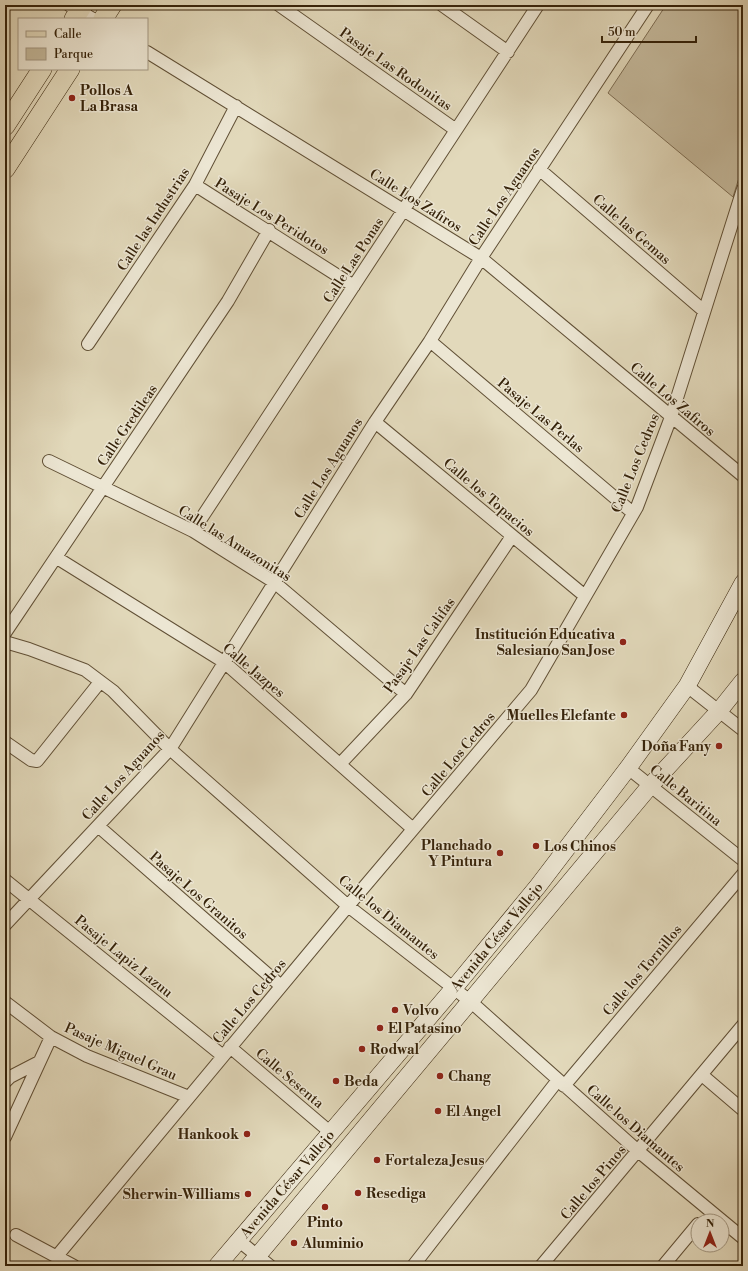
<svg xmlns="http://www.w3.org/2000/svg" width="748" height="1271" viewBox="0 0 748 1271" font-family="'Libre Bodoni',serif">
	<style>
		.green { fill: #c5ba9d; stroke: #7e6e54 }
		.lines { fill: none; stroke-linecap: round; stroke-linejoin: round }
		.minor-casing { stroke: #615036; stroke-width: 14 }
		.secondary-casing { stroke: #36230a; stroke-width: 18 }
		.primary-casing { stroke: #36230a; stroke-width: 20 }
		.minor { stroke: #ece6d3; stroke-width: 12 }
		.secondary { stroke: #ece6d3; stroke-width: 17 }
		.primary { stroke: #e2d9bb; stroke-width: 19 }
		.poi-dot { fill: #8f2418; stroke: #ece6d3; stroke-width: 1.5 }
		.labels { text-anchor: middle; stroke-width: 3; stroke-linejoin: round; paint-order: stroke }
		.street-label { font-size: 14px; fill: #36230a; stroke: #ece6d3 }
		.poi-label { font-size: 14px; font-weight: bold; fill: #36230a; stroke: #ece6d3; text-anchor: start }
	</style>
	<rect width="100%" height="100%" fill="#e2d9bb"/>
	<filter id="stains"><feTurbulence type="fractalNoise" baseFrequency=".005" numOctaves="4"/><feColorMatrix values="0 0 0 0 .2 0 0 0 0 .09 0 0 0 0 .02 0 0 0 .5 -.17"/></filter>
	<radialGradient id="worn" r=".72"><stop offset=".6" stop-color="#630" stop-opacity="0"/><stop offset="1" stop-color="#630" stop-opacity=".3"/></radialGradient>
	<path class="green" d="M 666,5 L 743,5 L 743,165 L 733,197 L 608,93 Z"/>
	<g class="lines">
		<g class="minor-casing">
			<path id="minor" d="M 69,5 L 93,19
				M 279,5 L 456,130
				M 442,5 L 508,52
				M 147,52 L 481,258 L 743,476
				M 539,169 L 704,311
				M 195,185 L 354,286
				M 430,341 L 633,513
				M 88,344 L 195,185 L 236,106
				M 375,422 L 585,596
				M 49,461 L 193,531 L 274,582 L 406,694
				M 193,531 L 538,5
				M 57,558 L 224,662 L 413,829
				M 5,633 L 228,301 L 269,230
				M 5,642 L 29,649 L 85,670 L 113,691 L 170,749 L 348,906 L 470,1001 L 638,1151 L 743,1238
				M 687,686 L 743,730
				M 5,742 L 31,760 L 37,761 L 100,682
				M 340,764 L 406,694 L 512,536
				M 628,768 L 743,860
				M 98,826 L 281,986
				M 5,880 L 223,1056
				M 5,925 L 170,749 L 375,422 L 430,341 L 481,258 L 648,5
				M 5,1002 L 51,1037 L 87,1056 L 189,1097
				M 230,1047 L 330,1132
				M 702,1075 L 743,1110
				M 5,1082 L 10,1077 L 39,1062
				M 564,1086 L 743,874
				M 5,1137 L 51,1037
				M 16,1235 L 74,1266
				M 238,1240 L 270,1266
				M 57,1256 L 348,906 L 531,690 L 637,507 L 671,417 L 743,189
				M 413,1266 L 558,1080
				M 541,1266 L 743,1025
				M 663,1266 L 698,1224"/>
		</g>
		<g class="secondary-casing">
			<g id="secondary">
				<path id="s1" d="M 217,1266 L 459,982 L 538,886 L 628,768 L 687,686 L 743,583"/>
				<path d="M 249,1266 L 650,786 L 719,711 L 743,681"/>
			</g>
		</g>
		<g class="primary-casing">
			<path id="primary" d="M 74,19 L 83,5
				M 103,19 L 112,5
				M 5,126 L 42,69
				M 5,169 L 70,69"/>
		</g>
		<use href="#minor" class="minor"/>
		<use href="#secondary" class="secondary"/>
		<use href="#primary" class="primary"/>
	</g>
	<g class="poi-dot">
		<circle cx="72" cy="98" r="4"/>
		<circle cx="623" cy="642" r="4"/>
		<circle cx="624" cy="715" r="4"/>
		<circle cx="719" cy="746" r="4"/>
		<circle cx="536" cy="846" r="4"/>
		<circle cx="500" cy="853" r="4"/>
		<circle cx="395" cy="1010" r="4"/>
		<circle cx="380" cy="1028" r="4"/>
		<circle cx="362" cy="1049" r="4"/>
		<circle cx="440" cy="1076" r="4"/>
		<circle cx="336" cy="1081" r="4"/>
		<circle cx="438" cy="1111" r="4"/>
		<circle cx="247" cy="1134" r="4"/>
		<circle cx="377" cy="1160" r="4"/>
		<circle cx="358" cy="1193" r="4"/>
		<circle cx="248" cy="1194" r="4"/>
		<circle cx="325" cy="1207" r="4"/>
		<circle cx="294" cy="1243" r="4"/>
	</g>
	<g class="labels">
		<g class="street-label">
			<text transform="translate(396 69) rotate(35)" y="5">Pasaje Las Rodonitas</text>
			<text transform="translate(504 196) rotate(-56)" y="5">Calle Los Aguanos</text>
			<text transform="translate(416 200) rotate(32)" y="5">Calle Los Zafiros</text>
			<text transform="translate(272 216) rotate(32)" y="5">Pasaje Los Peridotos</text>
			<text transform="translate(153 219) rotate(-57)" y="5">Calle las Industrias</text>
			<text transform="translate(632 229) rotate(41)" y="5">Calle las Gemas</text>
			<text transform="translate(353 260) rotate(-57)" y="5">Calle Las Ponas</text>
			<text transform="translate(673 399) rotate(40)" y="5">Calle Los Zafiros</text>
			<text transform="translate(541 415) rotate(40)" y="5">Pasaje Las Perlas</text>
			<text transform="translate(127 425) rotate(-56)" y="5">Calle Gredileas</text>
			<text transform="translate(635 463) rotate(-68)" y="5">Calle Los Cedros</text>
			<text transform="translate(328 468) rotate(-58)" y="5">Calle Los Aguanos</text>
			<text transform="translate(489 497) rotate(40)" y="5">Calle los Topacios</text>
			<text transform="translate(235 543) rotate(32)" y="5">Calle las Amazonitas</text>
			<text transform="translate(419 645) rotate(-55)" y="5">Pasaje Las Califas</text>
			<text transform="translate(254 670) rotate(40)" y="5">Calle Jazpes</text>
			<text transform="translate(458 754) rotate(-50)" y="5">Calle Los Cedros</text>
			<text transform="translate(123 775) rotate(-48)" y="5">Calle Los Aguanos</text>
			<text transform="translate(686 795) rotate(39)" y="5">Calle Baritina</text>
			<text transform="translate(199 895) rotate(41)" y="5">Pasaje Los Granitos</text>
			<text transform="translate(389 917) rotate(39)" y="5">Calle los Diamantes</text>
			<text dy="5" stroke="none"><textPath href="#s1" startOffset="432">Avenida César Vallejo</textPath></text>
			<text transform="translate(124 956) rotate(39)" y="5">Pasaje Lapiz Lazuu</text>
			<text transform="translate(642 970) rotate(-50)" y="5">Calle los Tornillos</text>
			<text transform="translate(249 1001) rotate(-50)" y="5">Calle Los Cedros</text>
			<text transform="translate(121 1051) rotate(24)" y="5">Pasaje Miguel Grau</text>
			<text transform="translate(290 1078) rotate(40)" y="5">Calle Sesenta</text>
			<text transform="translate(636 1128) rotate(41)" y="5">Calle los Diamantes</text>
			<text transform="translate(593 1182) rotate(-50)" y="5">Calle los Pinos</text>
			<text dy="5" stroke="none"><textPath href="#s1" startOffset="108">Avenida César Vallejo</textPath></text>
		</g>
		<g class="poi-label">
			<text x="80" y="95">Pollos A<tspan x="80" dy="16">La Brasa</tspan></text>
			<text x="615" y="639" text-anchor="end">Institución Educativa<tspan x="615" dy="16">Salesiano San Jose</tspan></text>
			<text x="616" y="720" text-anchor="end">Muelles Elefante</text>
			<text x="711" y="751" text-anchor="end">Doña Fany</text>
			<text x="492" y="850" text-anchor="end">Planchado<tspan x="492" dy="16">Y Pintura</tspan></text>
			<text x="544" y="851">Los Chinos</text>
			<text x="403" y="1015">Volvo</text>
			<text x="388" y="1033">El Patasino</text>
			<text x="370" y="1054">Rodwal</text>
			<text x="448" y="1081">Chang</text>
			<text x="344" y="1086">Beda</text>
			<text x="446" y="1116">El Angel</text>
			<text x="239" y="1139" text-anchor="end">Hankook</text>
			<text x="385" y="1165">Fortaleza Jesus</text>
			<text x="366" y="1198">Resediga</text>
			<text x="240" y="1199" text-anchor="end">Sherwin-Williams</text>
			<text x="325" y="1227" text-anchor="middle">Pinto</text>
			<text x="302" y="1248">Aluminio</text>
		</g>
	</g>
	<rect width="748" height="1271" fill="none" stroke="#e2d9bb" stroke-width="20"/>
	<rect x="6" y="6" width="736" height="1259" fill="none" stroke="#36230a" stroke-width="2"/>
	<rect x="10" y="10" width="728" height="1251" fill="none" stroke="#36230a"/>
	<rect x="18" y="18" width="130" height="52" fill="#ece6d3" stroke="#a39883"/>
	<rect x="26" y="31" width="20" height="6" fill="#e2d9bb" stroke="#a39883"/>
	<text x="54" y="38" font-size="12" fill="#36230a">Calle</text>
	<rect x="26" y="48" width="20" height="12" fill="#c5ba9d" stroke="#a39883"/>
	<text x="54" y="58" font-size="12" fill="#36230a">Parque</text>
	<g transform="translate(710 1233)"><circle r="19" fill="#ece6d3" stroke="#a39883"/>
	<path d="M0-3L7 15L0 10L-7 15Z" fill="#8f2418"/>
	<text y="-6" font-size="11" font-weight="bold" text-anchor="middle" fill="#36230a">N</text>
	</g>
	<path d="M602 36v6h94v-6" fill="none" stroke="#36230a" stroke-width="2"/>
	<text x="608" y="36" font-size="12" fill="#36230a" stroke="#ece6d3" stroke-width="3" paint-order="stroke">50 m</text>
	<rect width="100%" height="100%" filter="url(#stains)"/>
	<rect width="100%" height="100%" fill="url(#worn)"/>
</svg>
